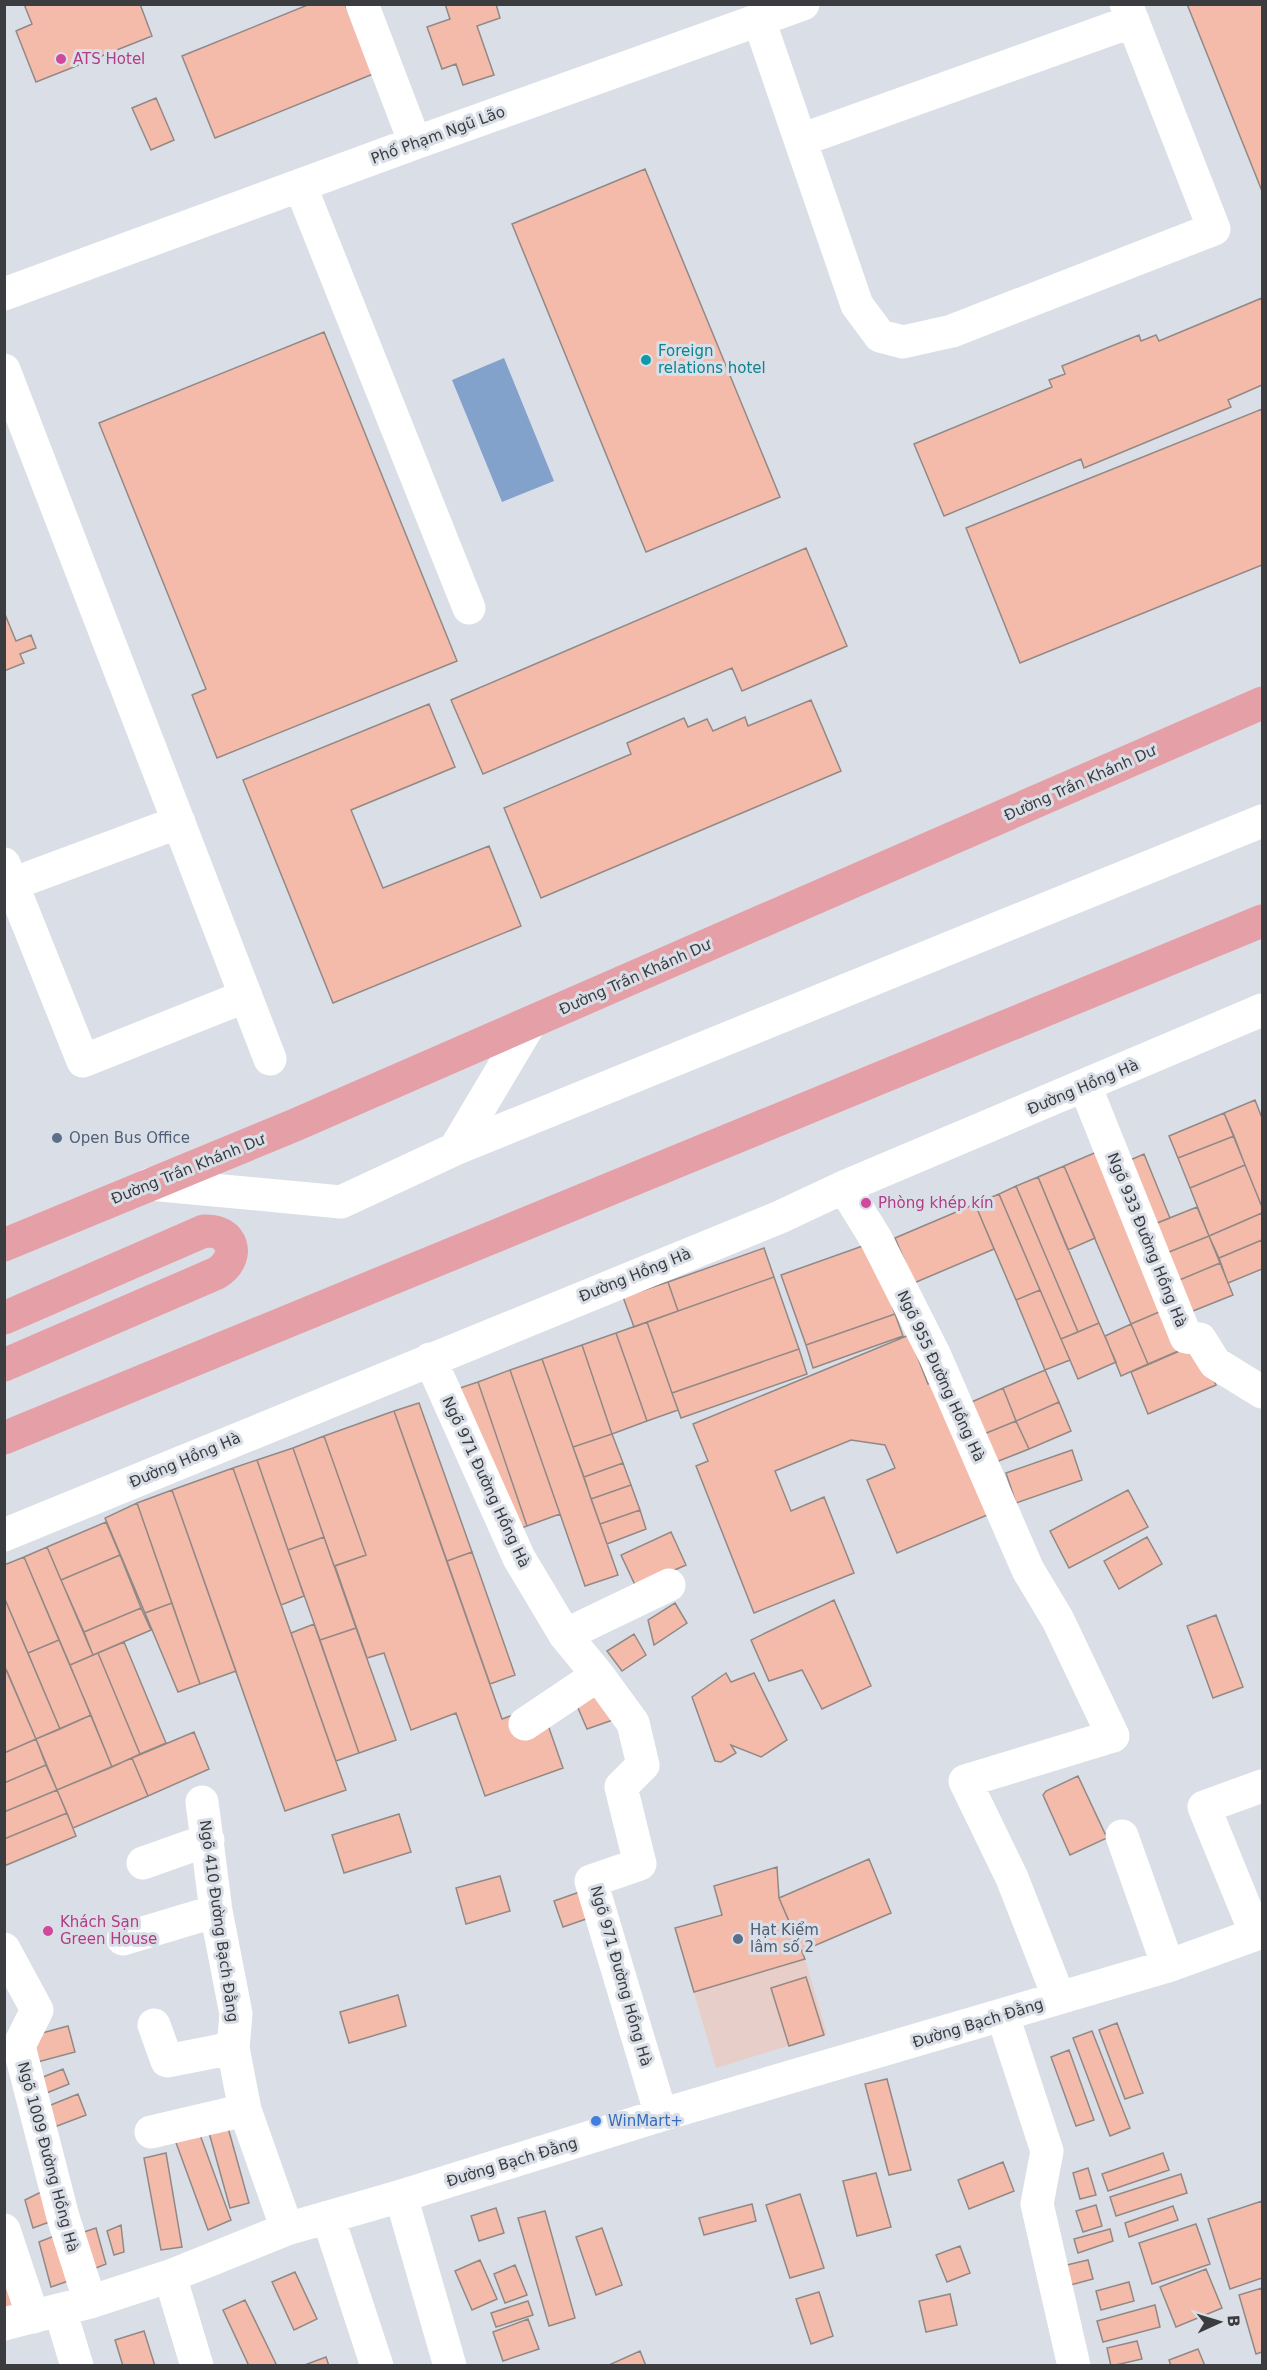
<svg xmlns="http://www.w3.org/2000/svg" width="1267" height="2370" viewBox="0 0 1267 2370" font-family="'DejaVu Sans',sans-serif">
	<style>
		.commercial { fill: #e8cec9 }
		.water { fill: #83a2cb }
		.building { fill: #f4bbab; stroke: #928986; stroke-width: 1.5 }
		.lines { fill: none; stroke-linecap: round; stroke-linejoin: round }
		.minor { stroke: #fff; stroke-width: 33 }
		.major { stroke: #e5a0a7; stroke-width: 33 }
		.hotel-dot { fill: #d1479c; stroke: #dadfe7; stroke-width: 2 }
		.culture-dot { fill: #0f9aa8; stroke: #dadfe7; stroke-width: 2 }
		.service-dot { fill: #5c6f8a; stroke: #dadfe7; stroke-width: 2 }
		.shop-dot { fill: #3f7fe0; stroke: #dadfe7; stroke-width: 2 }
		.labels { text-anchor: middle; stroke-width: 6; stroke-linejoin: round; paint-order: stroke }
		.hotel-label { font-size: 15px; fill: #b23c85; stroke: #dadfe7; text-anchor: start }
		.street-label { font-size: 15px; fill: #3a3c3f; stroke: #dadfe7 }
		.culture-label { font-size: 15px; fill: #0d838f; stroke: #dadfe7; text-anchor: start }
		.service-label { font-size: 15px; fill: #4e5e75; stroke: #dadfe7; text-anchor: start }
		.shop-label { font-size: 15px; fill: #366cbe; stroke: #dadfe7; text-anchor: start }
	</style>
	<rect width="100%" height="100%" fill="#dadfe7"/>
	<path class="commercial" d="M 777,1867 L 780,1898 L 805,1959 L 827,2034 L 716,2068 L 675,1928 L 722,1915 L 714,1886 Z"/>
	<path class="water" d="M 504,358 L 554,481 L 502,502 L 452,380 Z"/>
	<path class="building" d="M 24,4 L 140,4 L 152,36 L 36,82 L 16,31 L 32,24 Z
		M 310,4 L 345,4 L 373,74 L 215,138 L 182,56 Z
		M 445,4 L 496,4 L 500,18 L 477,26 L 494,75 L 463,85 L 456,64 L 442,69 L 427,27 L 450,19 Z
		M 1187,4 L 1262,4 L 1262,191 Z
		M 156,98 L 174,140 L 151,150 L 132,108 Z
		M 645,169 L 780,497 L 646,552 L 512,224 Z
		M 1262,298 L 1262,385 L 1228,400 L 1231,407 L 1084,468 L 1081,459 L 944,516 L 914,444 L 1052,387 L 1049,380 L 1065,374 L 1062,366 L 1139,335 L 1141,341 L 1156,335 L 1159,341 Z
		M 324,332 L 457,661 L 217,758 L 192,695 L 206,689 L 99,423 Z
		M 1262,409 L 1262,565 L 1020,663 L 966,528 Z
		M 806,548 L 847,646 L 742,691 L 732,668 L 483,774 L 451,700 Z
		M 4,612 L 16,641 L 31,635 L 36,648 L 20,654 L 24,663 L 4,671 Z
		M 811,700 L 841,771 L 541,898 L 504,808 L 631,754 L 627,743 L 684,718 L 688,727 L 707,719 L 713,731 L 745,717 L 748,726 Z
		M 429,704 L 455,767 L 351,810 L 383,888 L 489,846 L 521,926 L 333,1003 L 243,780 Z
		M 1255,1100 L 1262,1118 L 1262,1207 L 1224,1113 Z
		M 1224,1113 L 1234,1136 L 1178,1158 L 1169,1136 Z
		M 1234,1136 L 1245,1165 L 1190,1188 L 1178,1158 Z
		M 1099,1151 L 1166,1309 L 1131,1324 L 1064,1166 Z
		M 1144,1154 L 1170,1218 L 1147,1227 L 1121,1164 Z
		M 1245,1165 L 1262,1207 L 1262,1213 L 1209,1236 L 1190,1188 Z
		M 1064,1166 L 1095,1238 L 1068,1250 L 1038,1177 Z
		M 1038,1177 L 1099,1323 L 1078,1332 L 1016,1186 Z
		M 1016,1186 L 1078,1332 L 1061,1339 L 999,1194 Z
		M 999,1194 L 1040,1290 L 1016,1300 L 975,1204 Z
		M 975,1204 L 994,1249 L 914,1283 L 895,1238 Z
		M 1197,1207 L 1209,1236 L 1159,1256 L 1147,1227 Z
		M 1262,1213 L 1262,1240 L 1219,1258 L 1209,1236 Z
		M 1209,1236 L 1220,1263 L 1170,1284 L 1159,1256 Z
		M 1262,1240 L 1262,1269 L 1228,1283 L 1219,1258 Z
		M 871,1243 L 895,1314 L 806,1345 L 781,1275 Z
		M 764,1248 L 774,1277 L 678,1311 L 668,1282 Z
		M 1220,1263 L 1233,1295 L 1183,1315 L 1170,1284 Z
		M 774,1277 L 799,1349 L 672,1393 L 647,1322 Z
		M 668,1282 L 678,1311 L 634,1327 L 623,1297 Z
		M 1040,1290 L 1070,1360 L 1045,1370 L 1016,1300 Z
		M 1166,1309 L 1183,1349 L 1148,1364 L 1131,1324 Z
		M 895,1314 L 903,1336 L 813,1368 L 806,1345 Z
		M 647,1322 L 678,1410 L 647,1421 L 616,1333 Z
		M 1099,1323 L 1116,1362 L 1078,1379 L 1061,1339 Z
		M 1131,1324 L 1148,1364 L 1121,1376 L 1105,1336 Z
		M 616,1333 L 647,1421 L 612,1434 L 582,1345 Z
		M 909,1335 L 928,1384 L 938,1380 L 992,1513 L 897,1553 L 867,1480 L 895,1468 L 885,1445 L 851,1440 L 775,1471 L 791,1511 L 824,1497 L 854,1573 L 754,1613 L 696,1466 L 708,1461 L 693,1424 Z
		M 1198,1343 L 1216,1385 L 1148,1414 L 1131,1372 Z
		M 582,1345 L 612,1434 L 573,1447 L 542,1359 Z
		M 799,1349 L 807,1374 L 681,1418 L 672,1393 Z
		M 542,1359 L 618,1575 L 585,1586 L 510,1370 Z
		M 510,1370 L 560,1514 L 527,1526 L 478,1382 Z
		M 1045,1370 L 1059,1402 L 1016,1421 L 1003,1388 Z
		M 478,1382 L 527,1526 L 495,1537 L 445,1393 Z
		M 1003,1388 L 1016,1421 L 979,1436 L 965,1405 Z
		M 1059,1402 L 1071,1431 L 1029,1449 L 1016,1421 Z
		M 419,1403 L 472,1552 L 447,1561 L 394,1411 Z
		M 394,1411 L 502,1719 L 541,1705 L 563,1768 L 485,1796 L 456,1713 L 411,1730 L 384,1653 L 367,1658 L 335,1566 L 366,1555 L 324,1436 Z
		M 1016,1421 L 1029,1449 L 991,1464 L 979,1436 Z
		M 612,1434 L 623,1463 L 584,1477 L 573,1447 Z
		M 324,1436 L 366,1555 L 334,1566 L 293,1448 Z
		M 293,1448 L 324,1537 L 288,1550 L 257,1460 Z
		M 1072,1450 L 1082,1480 L 1016,1503 L 1006,1473 Z
		M 257,1460 L 304,1596 L 281,1605 L 233,1468 Z
		M 623,1463 L 631,1485 L 591,1499 L 584,1477 Z
		M 233,1468 L 346,1790 L 285,1811 L 172,1490 Z
		M 631,1485 L 640,1510 L 600,1524 L 591,1499 Z
		M 172,1490 L 236,1671 L 200,1684 L 137,1503 Z
		M 1128,1490 L 1148,1527 L 1069,1568 L 1050,1531 Z
		M 137,1503 L 172,1603 L 145,1613 L 105,1518 Z
		M 640,1510 L 646,1529 L 607,1544 L 600,1524 Z
		M 106,1522 L 120,1555 L 61,1580 L 47,1547 Z
		M 671,1532 L 686,1565 L 636,1587 L 621,1555 Z
		M 324,1537 L 356,1628 L 320,1640 L 288,1550 Z
		M 1147,1537 L 1162,1564 L 1119,1589 L 1104,1561 Z
		M 47,1547 L 93,1655 L 70,1665 L 24,1557 Z
		M 472,1552 L 515,1675 L 490,1684 L 447,1561 Z
		M 120,1555 L 141,1608 L 84,1632 L 61,1580 Z
		M 24,1557 L 59,1640 L 28,1653 L 4,1597 L 4,1565 Z
		M 4,1597 L 60,1729 L 36,1739 L 4,1665 Z
		M 834,1600 L 871,1686 L 822,1709 L 802,1670 L 769,1681 L 751,1640 Z
		M 172,1603 L 200,1684 L 178,1692 L 145,1613 Z
		M 675,1603 L 687,1623 L 654,1645 L 648,1620 Z
		M 141,1608 L 151,1630 L 93,1655 L 84,1632 Z
		M 1216,1615 L 1243,1687 L 1213,1698 L 1187,1626 Z
		M 314,1624 L 359,1753 L 336,1761 L 291,1633 Z
		M 356,1628 L 396,1740 L 359,1753 L 320,1640 Z
		M 634,1634 L 646,1655 L 622,1671 L 607,1651 Z
		M 59,1640 L 91,1715 L 60,1729 L 28,1653 Z
		M 124,1642 L 166,1743 L 140,1754 L 98,1653 Z
		M 98,1653 L 140,1754 L 112,1767 L 70,1665 Z
		M 7,1671 L 36,1739 L 4,1753 L 4,1673 Z
		M 726,1673 L 731,1682 L 754,1673 L 787,1740 L 761,1757 L 731,1745 L 736,1753 L 721,1762 L 715,1761 L 692,1697 Z
		M 609,1676 L 630,1714 L 587,1729 L 575,1701 Z
		M 91,1715 L 112,1767 L 57,1790 L 36,1739 Z
		M 194,1732 L 209,1769 L 148,1796 L 132,1758 Z
		M 36,1739 L 46,1765 L 4,1783 L 4,1753 Z
		M 132,1758 L 148,1796 L 73,1828 L 57,1790 Z
		M 46,1765 L 57,1790 L 4,1812 L 4,1783 Z
		M 1078,1776 L 1107,1838 L 1070,1855 L 1043,1795 L 1046,1791 Z
		M 57,1790 L 67,1813 L 4,1839 L 4,1812 Z
		M 67,1813 L 76,1836 L 4,1866 L 4,1839 Z
		M 399,1814 L 411,1852 L 344,1873 L 332,1835 Z
		M 869,1859 L 891,1913 L 802,1951 L 779,1898 Z
		M 777,1867 L 779,1898 L 805,1959 L 694,1992 L 675,1928 L 722,1915 L 714,1886 Z
		M 500,1876 L 510,1911 L 466,1924 L 456,1888 Z
		M 605,1883 L 615,1909 L 563,1927 L 554,1901 Z
		M 806,1977 L 824,2035 L 789,2046 L 771,1988 Z
		M 398,1995 L 406,2026 L 349,2043 L 340,2012 Z
		M 1117,2023 L 1143,2093 L 1125,2099 L 1099,2030 Z
		M 68,2026 L 75,2052 L 26,2065 L 20,2039 Z
		M 1092,2031 L 1130,2128 L 1110,2136 L 1073,2038 Z
		M 1069,2050 L 1094,2120 L 1076,2126 L 1051,2057 Z
		M 63,2069 L 69,2084 L 34,2098 L 28,2083 Z
		M 887,2079 L 911,2170 L 889,2175 L 865,2084 Z
		M 78,2094 L 86,2115 L 44,2131 L 36,2111 Z
		M 227,2124 L 249,2203 L 230,2208 L 208,2129 Z
		M 199,2132 L 231,2220 L 208,2230 L 175,2140 Z
		M 166,2153 L 182,2247 L 161,2250 L 144,2158 Z
		M 1163,2153 L 1169,2170 L 1108,2191 L 1102,2174 Z
		M 1003,2162 L 1014,2191 L 969,2209 L 958,2180 Z
		M 1088,2168 L 1096,2195 L 1080,2199 L 1073,2173 Z
		M 876,2173 L 891,2227 L 857,2236 L 843,2181 Z
		M 1181,2174 L 1187,2193 L 1116,2216 L 1110,2197 Z
		M 47,2189 L 63,2217 L 33,2228 L 25,2200 Z
		M 800,2194 L 824,2268 L 790,2278 L 766,2205 Z
		M 1262,2201 L 1262,2278 L 1230,2289 L 1208,2219 Z
		M 752,2204 L 756,2221 L 704,2235 L 699,2218 Z
		M 1096,2205 L 1102,2226 L 1083,2232 L 1076,2211 Z
		M 1173,2206 L 1178,2220 L 1129,2237 L 1125,2223 Z
		M 496,2208 L 504,2233 L 479,2241 L 471,2216 Z
		M 545,2211 L 575,2318 L 549,2326 L 518,2218 Z
		M 1196,2224 L 1210,2264 L 1152,2284 L 1139,2243 Z
		M 121,2225 L 124,2252 L 114,2255 L 107,2231 Z
		M 96,2228 L 106,2264 L 91,2270 L 81,2233 Z
		M 602,2228 L 622,2285 L 596,2295 L 576,2237 Z
		M 1110,2229 L 1113,2241 L 1078,2253 L 1074,2239 Z
		M 67,2231 L 77,2278 L 51,2287 L 39,2242 Z
		M 960,2246 L 970,2273 L 947,2282 L 936,2255 Z
		M 480,2260 L 497,2299 L 472,2310 L 455,2271 Z
		M 1088,2260 L 1093,2279 L 1063,2287 L 1058,2267 Z
		M 515,2265 L 527,2295 L 505,2303 L 494,2274 Z
		M 1206,2269 L 1222,2308 L 1176,2327 L 1160,2287 Z
		M 295,2272 L 317,2319 L 294,2330 L 272,2282 Z
		M 1129,2282 L 1134,2301 L 1101,2310 L 1096,2291 Z
		M 4,2283 L 21,2306 L 4,2312 Z
		M 1262,2288 L 1262,2352 L 1256,2354 L 1239,2295 Z
		M 819,2292 L 833,2336 L 811,2344 L 796,2299 Z
		M 950,2294 L 957,2325 L 926,2332 L 919,2301 Z
		M 245,2300 L 277,2366 L 249,2366 L 223,2310 Z
		M 528,2301 L 533,2315 L 496,2327 L 491,2313 Z
		M 1155,2305 L 1160,2327 L 1103,2342 L 1097,2321 Z
		M 528,2319 L 539,2349 L 503,2361 L 493,2332 Z
		M 144,2331 L 155,2366 L 123,2366 L 115,2340 Z
		M 1137,2341 L 1142,2359 L 1111,2366 L 1107,2348 Z
		M 1198,2349 L 1205,2366 L 1171,2366 L 1169,2360 Z
		M 640,2351 L 646,2366 L 612,2366 L 611,2364 Z
		M 326,2357 L 329,2366 L 302,2366 Z"/>
	<g class="lines">
		<path class="minor" d="M 362,4 L 415,143
			M 759,20 L 857,305 L 880,336 L 903,342 L 952,331 L 1214,229 L 1126,4
			M 801,140 L 1133,21
			M 300,185 L 469,608
			M 4,294 L 415,143 L 803,4
			M 4,370 L 270,1059
			M 4,864 L 83,1061 L 246,996
			M 4,887 L 179,822
			M 1085,1086 L 1186,1337 L 1200,1339 L 1215,1363 L 1262,1392
			M 455,1149 L 530,1023
			M 150,1184 L 341,1202 L 455,1149 L 1262,821
			M 844,1187 L 876,1239 L 935,1356 L 1028,1570 L 1058,1620 L 1113,1736 L 965,1781 L 1012,1878 L 1059,1998
			M 430,1359 L 519,1558 L 565,1635 L 598,1675 L 633,1723 L 643,1765 L 621,1787 L 640,1864 L 591,1881 L 661,2115
			M 4,1535 L 780,1217 L 844,1187 L 1262,1010
			M 565,1635 L 669,1585
			M 525,1724 L 598,1675
			M 202,1802 L 216,1911 L 236,2014 L 233,2048 L 245,2110
			M 1122,1836 L 1168,1966
			M 143,1863 L 208,1840
			M 1256,1934 L 1204,1807 L 1262,1786
			M 123,1939 L 216,1911
			M 4,1949 L 37,2010 L 19,2046 L 63,2217 L 90,2302
			M 1003,2016 L 1047,2151 L 1037,2204 L 1074,2366
			M 154,2025 L 167,2061 L 233,2048
			M 151,2132 L 245,2110 L 287,2229
			M 401,2196 L 450,2366
			M 328,2217 L 377,2366
			M 4,2230 L 33,2317
			M 170,2276 L 197,2366
			M 60,2310 L 77,2366
			M 4,2324 L 90,2302 L 170,2276 L 287,2229 L 401,2196 L 661,2115 L 1168,1966 L 1262,1932"/>
		<path class="major" d="M 4,1245 L 295,1125 L 1262,703
			M 4,1318 L 204,1231 C 234,1229 241,1258 217,1273 L 4,1365
			M 4,1438 L 1262,921"/>
	</g>
	<g class="hotel-dot">
		<circle cx="61" cy="59" r="6"/>
		<circle cx="866" cy="1203" r="6"/>
		<circle cx="48" cy="1931" r="6"/>
	</g>
	<circle class="culture-dot" cx="646" cy="360" r="6"/>
	<g class="service-dot">
		<circle cx="57" cy="1138" r="6"/>
		<circle cx="738" cy="1939" r="6"/>
	</g>
	<circle class="shop-dot" cx="596" cy="2121" r="6"/>
	<g class="labels">
		<g class="hotel-label">
			<text x="73" y="64">ATS Hotel</text>
			<text x="878" y="1208">Phòng khép kín</text>
			<text x="60" y="1927">Khách Sạn<tspan x="60" dy="17">Green House</tspan></text>
		</g>
		<g class="street-label">
			<text transform="translate(438 135) rotate(-20)" y="5">Phố Phạm Ngũ Lão</text>
			<text transform="translate(1080 783) rotate(-24)" y="5">Đường Trần Khánh Dư</text>
			<text transform="translate(635 977) rotate(-24)" y="5">Đường Trần Khánh Dư</text>
			<text transform="translate(1083 1087) rotate(-23)" y="5">Đường Hồng Hà</text>
			<text transform="translate(188 1169) rotate(-22)" y="5">Đường Trần Khánh Dư</text>
			<text transform="translate(1147 1240) rotate(68)" y="5">Ngõ 933 Đường Hồng Hà</text>
			<text transform="translate(635 1275) rotate(-22)" y="5">Đường Hồng Hà</text>
			<text transform="translate(941 1376) rotate(65)" y="5">Ngõ 955 Đường Hồng Hà</text>
			<text transform="translate(185 1460) rotate(-23)" y="5">Đường Hồng Hà</text>
			<text transform="translate(486 1482) rotate(65)" y="5">Ngõ 971 Đường Hồng Hà</text>
			<text transform="translate(219 1921) rotate(82)" y="5">Ngõ 410 Đường Bạch Đằng</text>
			<text transform="translate(621 1976) rotate(74)" y="5">Ngõ 971 Đường Hồng Hà</text>
			<text transform="translate(978 2023) rotate(-17)" y="5">Đường Bạch Đằng</text>
			<text transform="translate(48 2157) rotate(75)" y="5">Ngõ 1009 Đường Hồng Hà</text>
			<text transform="translate(512 2162) rotate(-17)" y="5">Đường Bạch Đằng</text>
		</g>
		<g class="culture-label">
			<text x="658" y="356">Foreign<tspan x="658" dy="17">relations hotel</tspan></text>
		</g>
		<g class="service-label">
			<text x="69" y="1143">Open Bus Office</text>
			<text x="750" y="1935">Hạt Kiểm<tspan x="750" dy="17">lâm số 2</tspan></text>
		</g>
		<g class="shop-label">
			<text x="608" y="2126">WinMart+</text>
		</g>
	</g>
	<rect width="1267" height="2370" fill="none" stroke="#3a3c3f" stroke-width="12"/>
	<g transform="translate(1219 2322) rotate(86)" stroke="#dadfe7" stroke-width="4.5" paint-order="stroke">
	<path d="M0-4.5L10 22L0 15L-10 22Z" fill="#3a3c3f"/>
	<text y="-9" font-size="16" font-weight="bold" text-anchor="middle" fill="#3a3c3f">B</text>
	</g>
</svg>
